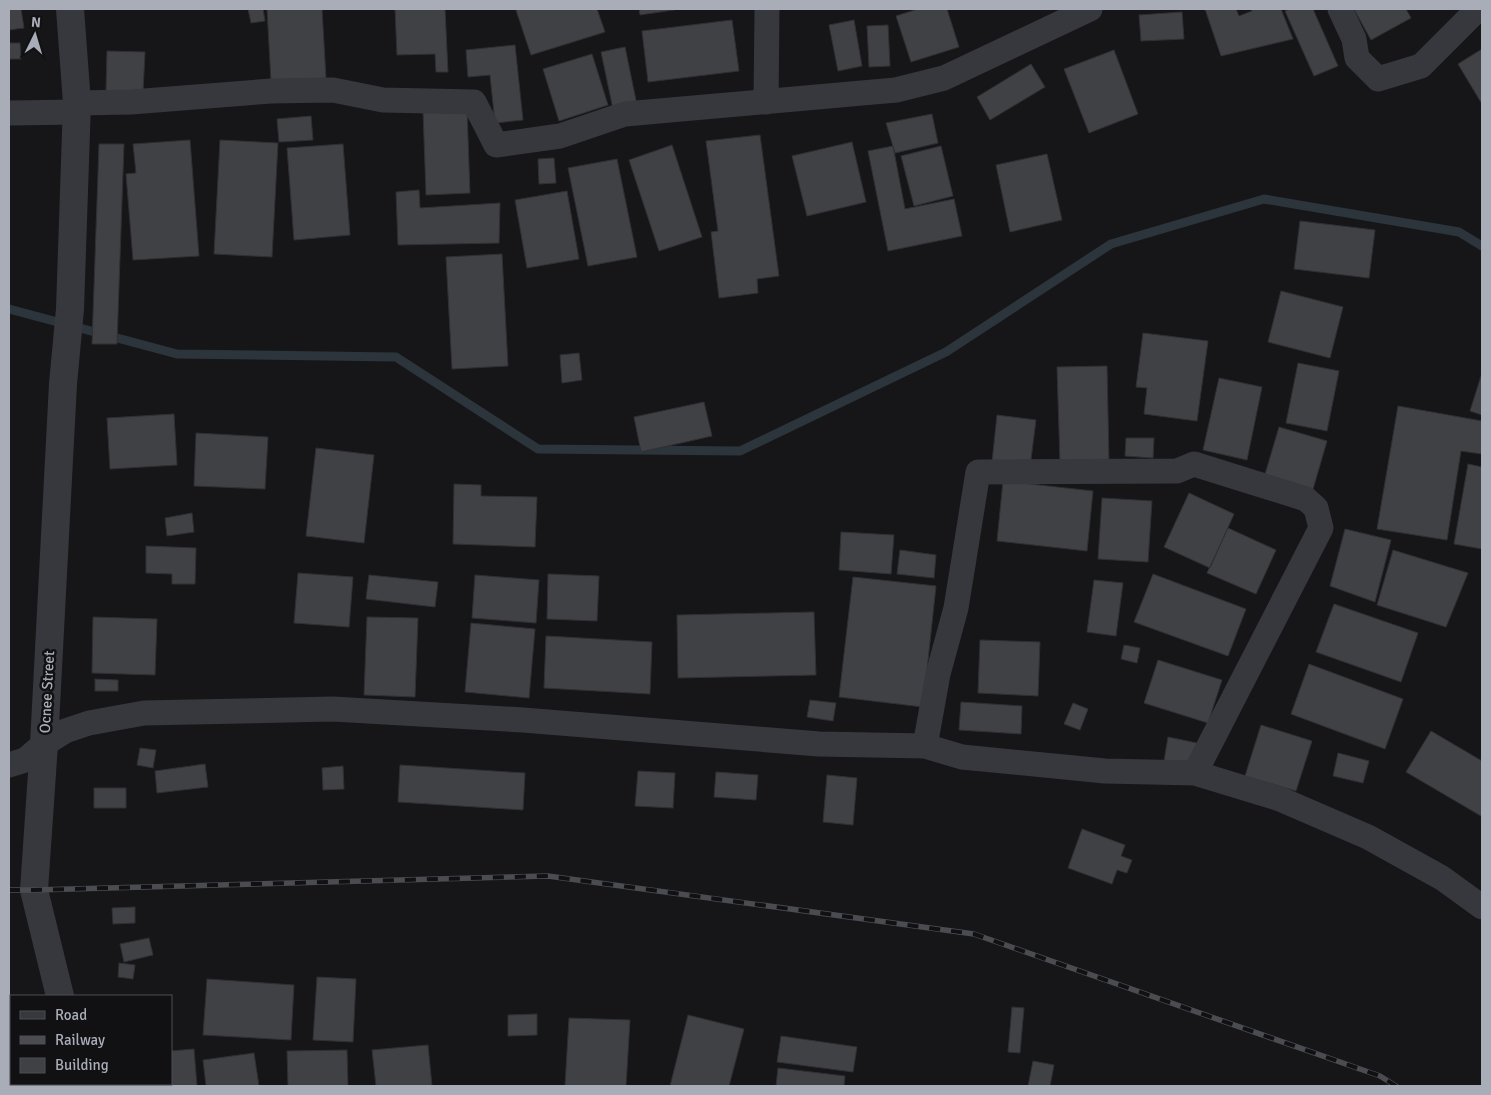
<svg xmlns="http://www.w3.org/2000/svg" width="1491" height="1095" viewBox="0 0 1491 1095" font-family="Signika,sans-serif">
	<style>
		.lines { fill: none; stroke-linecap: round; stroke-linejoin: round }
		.stream { stroke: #2c353c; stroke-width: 9 }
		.building { fill: #404145; stroke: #303034 }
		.minor { stroke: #37383d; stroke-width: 25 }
		.tertiary { stroke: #37383d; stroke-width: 28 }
		.rail-casing { stroke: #4a4c52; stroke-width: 5.5 }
		.rail { stroke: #111113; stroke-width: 4; stroke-dasharray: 11; stroke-linecap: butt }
		.labels { text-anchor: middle; stroke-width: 5; stroke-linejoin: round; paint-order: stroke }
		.street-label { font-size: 15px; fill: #a8adb8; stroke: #111113 }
	</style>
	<rect width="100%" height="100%" fill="#161618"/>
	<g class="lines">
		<path class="stream" d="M 9,309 L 177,354 L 396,357 L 538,449 L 740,451 L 946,352 L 1111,244 L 1264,199 L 1459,232 L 1482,246"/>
	</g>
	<path class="building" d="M 9,9 L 21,9 L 24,28 L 9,30 Z
		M 248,9 L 263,9 L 265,21 L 251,23 Z
		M 267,9 L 322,9 L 326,78 L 271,81 Z
		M 395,9 L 445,9 L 448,72 L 436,72 L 435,54 L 397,55 Z
		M 519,9 L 597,9 L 605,32 L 531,55 L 516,10 Z
		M 639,9 L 680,9 L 640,15 Z
		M 918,9 L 947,9 L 959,47 L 911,62 L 896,16 Z
		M 1205,9 L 1236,9 L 1239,16 L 1252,11 L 1251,9 L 1281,9 L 1293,39 L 1221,56 Z
		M 1290,9 L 1313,9 L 1338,66 L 1314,76 L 1285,11 Z
		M 1354,9 L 1406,9 L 1411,18 L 1371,40 Z
		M 1182,12 L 1184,39 L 1141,41 L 1139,15 Z
		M 732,20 L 739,71 L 648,82 L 642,31 Z
		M 854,20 L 862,66 L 838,71 L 829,25 Z
		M 888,25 L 890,66 L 869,67 L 867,26 Z
		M 9,43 L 20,43 L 21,59 L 9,59 Z
		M 515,45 L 523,120 L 495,123 L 490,75 L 468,77 L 466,50 Z
		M 625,47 L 637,105 L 613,109 L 601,52 Z
		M 1482,49 L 1482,104 L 1458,64 Z
		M 1114,50 L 1138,114 L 1089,133 L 1064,69 Z
		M 107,51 L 145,52 L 143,92 L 106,91 Z
		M 592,54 L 608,105 L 559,121 L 543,69 Z
		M 1031,64 L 1045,87 L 990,120 L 977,97 Z
		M 467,109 L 470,193 L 426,195 L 423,111 Z
		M 932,114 L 938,143 L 895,153 L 886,123 Z
		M 311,116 L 313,140 L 279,142 L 277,119 Z
		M 760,135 L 779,276 L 757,279 L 758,293 L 719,298 L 711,232 L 718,231 L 706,141 Z
		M 190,140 L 199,256 L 133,260 L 126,174 L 136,173 L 133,144 Z
		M 220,140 L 278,143 L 272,257 L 214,254 Z
		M 852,142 L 866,202 L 807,216 L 792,156 Z
		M 99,144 L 124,144 L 117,344 L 92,344 Z
		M 343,144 L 350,235 L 294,240 L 287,148 Z
		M 672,145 L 702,237 L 659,251 L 629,160 Z
		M 893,146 L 905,209 L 954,199 L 962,236 L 888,251 L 868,151 Z
		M 941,146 L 953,196 L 914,206 L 901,156 Z
		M 1047,154 L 1062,220 L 1010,232 L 996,165 Z
		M 554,158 L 556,183 L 539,184 L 538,159 Z
		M 617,159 L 637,257 L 588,266 L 568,168 Z
		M 419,190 L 420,208 L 500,203 L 499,243 L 398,245 L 396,192 Z
		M 567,191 L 579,259 L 527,268 L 515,200 Z
		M 1300,221 L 1375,230 L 1369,278 L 1294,269 Z
		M 502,254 L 508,366 L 452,369 L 446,257 Z
		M 1281,291 L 1343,307 L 1330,358 L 1268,342 Z
		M 1143,333 L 1208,341 L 1197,421 L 1144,414 L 1147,388 L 1136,387 Z
		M 579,353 L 582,380 L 562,383 L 560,355 Z
		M 1298,363 L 1339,371 L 1327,431 L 1286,423 Z
		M 1107,366 L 1109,462 L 1060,463 L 1057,367 Z
		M 1482,373 L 1482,415 L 1470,411 Z
		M 1219,378 L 1262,387 L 1247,460 L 1203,450 Z
		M 704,402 L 712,436 L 641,452 L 634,417 Z
		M 1398,406 L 1482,421 L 1482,454 L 1461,451 L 1447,540 L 1377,529 Z
		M 174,414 L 177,465 L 110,469 L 107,418 Z
		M 997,415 L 1036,420 L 1030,467 L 992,462 Z
		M 1279,427 L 1327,441 L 1311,496 L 1263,481 Z
		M 196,433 L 268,437 L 265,489 L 194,486 Z
		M 1126,438 L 1154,438 L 1153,458 L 1125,456 Z
		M 316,448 L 374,455 L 364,543 L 306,536 Z
		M 1468,464 L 1482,467 L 1482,549 L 1454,544 Z
		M 1003,481 L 1093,491 L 1087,551 L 997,541 Z
		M 454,484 L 481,485 L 481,496 L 537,497 L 535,547 L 453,544 Z
		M 1189,493 L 1234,514 L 1210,568 L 1164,547 Z
		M 1102,498 L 1152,501 L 1148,562 L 1098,559 Z
		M 192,513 L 194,532 L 167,536 L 165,518 Z
		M 1228,528 L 1276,550 L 1256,594 L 1207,573 Z
		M 1345,529 L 1391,540 L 1375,602 L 1330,586 Z
		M 841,532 L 894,535 L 891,574 L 839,570 Z
		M 146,546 L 196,548 L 195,584 L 172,584 L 172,574 L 146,573 Z
		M 900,550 L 936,555 L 934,578 L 897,574 Z
		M 1393,550 L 1468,573 L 1446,627 L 1377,605 Z
		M 298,573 L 353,577 L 349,627 L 294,623 Z
		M 548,574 L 599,576 L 597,621 L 547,619 Z
		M 1153,574 L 1246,609 L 1228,656 L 1134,622 Z
		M 369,575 L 438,582 L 435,607 L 366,599 Z
		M 475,575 L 539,580 L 536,623 L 472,618 Z
		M 853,577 L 936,586 L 923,707 L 839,697 Z
		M 1094,580 L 1123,583 L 1116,636 L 1087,632 Z
		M 1334,604 L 1418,633 L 1401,682 L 1316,652 Z
		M 814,612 L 816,675 L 678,678 L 677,615 Z
		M 93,617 L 157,619 L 155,675 L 92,673 Z
		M 367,617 L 418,618 L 415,697 L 364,695 Z
		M 471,623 L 535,629 L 529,698 L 465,692 Z
		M 546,636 L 652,642 L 650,694 L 544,688 Z
		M 980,640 L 1040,642 L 1038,696 L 978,693 Z
		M 1124,645 L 1140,648 L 1137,663 L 1121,659 Z
		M 1158,660 L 1222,680 L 1208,723 L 1144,703 Z
		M 1309,664 L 1403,699 L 1385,749 L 1291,714 Z
		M 95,679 L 118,680 L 118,691 L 95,691 Z
		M 810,700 L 836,703 L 833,721 L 807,717 Z
		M 961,702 L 1022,706 L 1021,734 L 959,730 Z
		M 1073,703 L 1088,709 L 1080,730 L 1064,724 Z
		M 1261,725 L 1312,741 L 1296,791 L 1245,776 Z
		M 1431,731 L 1482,761 L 1482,814 L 1481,816 L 1406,772 Z
		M 1168,737 L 1197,743 L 1192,766 L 1164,761 Z
		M 140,748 L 156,750 L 153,768 L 137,765 Z
		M 1338,753 L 1369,761 L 1363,783 L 1333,776 Z
		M 205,764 L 208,787 L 157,793 L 155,771 Z
		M 400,765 L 525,773 L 523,810 L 398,802 Z
		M 343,766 L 344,789 L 323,790 L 322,768 Z
		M 638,771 L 675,773 L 673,808 L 635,806 Z
		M 716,772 L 758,775 L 756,800 L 714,797 Z
		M 827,775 L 857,778 L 853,825 L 823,822 Z
		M 94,788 L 126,788 L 126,808 L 94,808 Z
		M 1082,829 L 1125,845 L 1121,856 L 1132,860 L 1127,873 L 1117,870 L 1112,884 L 1068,868 Z
		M 135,907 L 135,923 L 113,924 L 112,908 Z
		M 149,938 L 153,955 L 124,962 L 120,944 Z
		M 119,963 L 135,965 L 133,979 L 118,977 Z
		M 317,977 L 356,979 L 353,1042 L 313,1040 Z
		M 207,979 L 294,985 L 291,1040 L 203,1035 Z
		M 1012,1007 L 1024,1008 L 1020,1053 L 1008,1052 Z
		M 537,1014 L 537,1035 L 508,1036 L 508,1015 Z
		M 688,1015 L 744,1029 L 729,1086 L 670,1086 Z
		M 569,1018 L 630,1020 L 626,1086 L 565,1086 Z
		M 781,1036 L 857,1047 L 853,1072 L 777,1062 Z
		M 428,1045 L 432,1086 L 376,1086 L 372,1050 Z
		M 194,1049 L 197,1086 L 131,1086 L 131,1084 L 171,1084 L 171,1051 Z
		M 347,1050 L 348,1086 L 288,1086 L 287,1051 Z
		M 254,1053 L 259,1086 L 206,1086 L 203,1060 Z
		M 1033,1061 L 1054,1065 L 1050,1086 L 1028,1086 Z
		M 778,1068 L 845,1076 L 844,1086 L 776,1086 Z"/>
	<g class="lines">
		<path class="minor" d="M 1340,9 L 1354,39 L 1357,58 L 1378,79 L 1421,66 L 1478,9
			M 766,102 L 767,9
			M 77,103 L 131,102 L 271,91 L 333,90 L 383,100 L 474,102 L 496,145 L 560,136 L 625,114 L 896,90 L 944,78 L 1090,9
			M 9,113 L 77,112
			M 925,746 L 938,674 L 956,608 L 978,472 L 1177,471 L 1194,464 L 1306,499 L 1316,508 L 1321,528 L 1195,773
			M 9,765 L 25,760 L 44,744 L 65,731 L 89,723 L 144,713 L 192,712 L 333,709 L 523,720 L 819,744 L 925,746 L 962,757 L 1105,771 L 1195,773 L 1280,799 L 1368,837 L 1442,878 L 1482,907"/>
		<path class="tertiary" d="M 60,996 L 34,890 L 44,744 L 63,384 L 70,309 L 77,103 L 70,9
			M 81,1084 L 82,1086"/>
		<g class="rail-casing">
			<path id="rail" d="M 9,890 L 34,890 L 548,876 L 974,934 L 1380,1076 L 1396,1086"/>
		</g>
		<use href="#rail" class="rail"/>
	</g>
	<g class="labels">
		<g class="street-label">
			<text transform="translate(47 692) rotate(-87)" y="5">Ocnee Street</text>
		</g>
	</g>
	<rect width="1491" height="1095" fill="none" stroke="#a8adb8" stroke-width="20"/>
	<rect x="10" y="995" width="162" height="90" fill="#111113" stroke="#4d4f55"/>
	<rect x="20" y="1011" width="25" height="8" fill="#37383d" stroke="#4d4f55"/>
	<text x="55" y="1020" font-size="15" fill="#a8adb8">Road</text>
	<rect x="20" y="1036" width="25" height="8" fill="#4a4c52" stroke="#4d4f55"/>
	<text x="55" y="1045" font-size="15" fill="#a8adb8">Railway</text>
	<rect x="20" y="1058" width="25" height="15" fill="#404145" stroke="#4d4f55"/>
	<text x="55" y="1070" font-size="15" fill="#a8adb8">Building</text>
	<g transform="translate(35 35) rotate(5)" stroke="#111113" stroke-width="4" paint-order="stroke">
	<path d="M0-4L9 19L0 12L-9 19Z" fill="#a8adb8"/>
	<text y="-8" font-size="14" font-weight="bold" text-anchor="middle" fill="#a8adb8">N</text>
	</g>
</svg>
